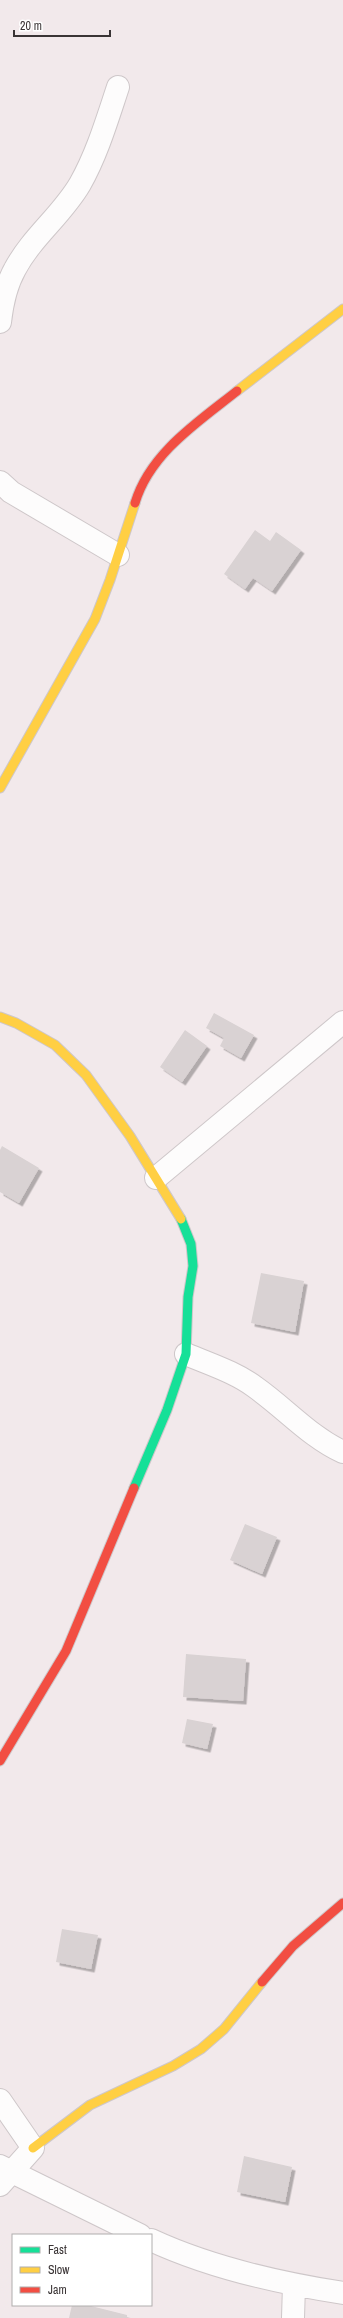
<svg xmlns="http://www.w3.org/2000/svg" width="343" height="2318" viewBox="0 0 343 2318" font-family="'Archivo Narrow',sans-serif">
	<style>
		.building { fill: #d9d2d3; filter: url(#shadow) }
		.lines { fill: none; stroke-linecap: round; stroke-linejoin: round }
		.street-casing { stroke: #cec7c9; stroke-width: 24 }
		.fast-casing { stroke: #cec7c9; stroke-width: 11 }
		.slow-casing { stroke: #cec7c9; stroke-width: 11 }
		.jam-casing { stroke: #cec7c9; stroke-width: 11 }
		.street { stroke: #fdfcfc; stroke-width: 22 }
		.fast { stroke: #16e098; stroke-width: 9 }
		.slow { stroke: #ffcf43; stroke-width: 9 }
		.jam { stroke: #f24e42; stroke-width: 9 }
	</style>
	<defs>
		<filter id="shadow"><feDropShadow dx="3.5" dy="3.5" stdDeviation="0" flood-color="#0004"/></filter>
	</defs>
	<rect width="100%" height="100%" fill="#f2e9eb"/>
	<path class="building" d="M 255,530 L 270,541 L 276,532 L 301,550 L 272,591 L 253,578 L 245,589 L 224,574 Z
		M 214,1013 L 254,1035 L 241,1058 L 220,1046 L 224,1038 L 206,1028 Z
		M 185,1030 L 207,1046 L 182,1082 L 160,1067 Z
		M 2,1146 L 39,1168 L 19,1203 L 0,1192 L 0,1150 Z
		M 261,1273 L 304,1281 L 295,1332 L 251,1323 Z
		M 245,1524 L 277,1537 L 262,1574 L 230,1560 Z
		M 186,1654 L 246,1659 L 243,1701 L 183,1697 Z
		M 187,1719 L 213,1724 L 207,1749 L 182,1743 Z
		M 62,1929 L 98,1935 L 91,1969 L 56,1962 Z
		M 244,2156 L 292,2167 L 285,2202 L 237,2192 Z
		M 72,2305 L 87,2305 L 127,2315 L 127,2318 L 69,2318 Z"/>
	<g class="lines">
		<g class="street-casing">
			<path id="street" d="M 0,322 C 2,304 6,285 15,269 C 32,237 62,215 80,184 C 97,154 107,120 118,87
				M 0,482 L 11,492 L 118,555
				M 156,1178 L 343,1022
				M 186,1354 C 209,1364 235,1372 255,1387 C 285,1408 310,1437 343,1452
				M 0,2100 L 33,2148 L 0,2185
				M 0,2166 L 140,2235
				M 151,2240 C 209,2267 279,2283 343,2293
				M 293,2318 L 294,2285"/>
		</g>
		<g class="fast-casing">
			<path id="fast" d="M 134,1488 L 167,1410 L 186,1354 L 188,1297 L 193,1266 L 191,1244 L 181,1219"/>
		</g>
		<g class="slow-casing">
			<path id="slow" d="M 237,391 L 343,309
				M 0,788 L 95,619 L 110,580 L 135,503
				M 0,1017 L 16,1023 L 55,1045 L 86,1075 L 130,1136 L 181,1219
				M 33,2148 L 90,2105 L 173,2066 L 201,2049 L 224,2029 L 262,1982"/>
		</g>
		<g class="jam-casing">
			<path id="jam" d="M 135,503 C 150,453 198,422 237,391
				M 0,1761 L 66,1651 L 134,1488
				M 262,1982 L 293,1946 L 343,1903"/>
		</g>
		<use href="#street" class="street"/>
		<use href="#fast" class="fast"/>
		<use href="#slow" class="slow"/>
		<use href="#jam" class="jam"/>
	</g>
	<rect x="12" y="2234" width="140" height="72" fill="#ffffff" stroke="#b0aeae"/>
	<rect x="20" y="2247" width="20" height="6" fill="#16e098" stroke="#b0aeae"/>
	<text x="48" y="2254" font-size="12" fill="#3a3435">Fast</text>
	<rect x="20" y="2267" width="20" height="6" fill="#ffcf43" stroke="#b0aeae"/>
	<text x="48" y="2274" font-size="12" fill="#3a3435">Slow</text>
	<rect x="20" y="2287" width="20" height="6" fill="#f24e42" stroke="#b0aeae"/>
	<text x="48" y="2294" font-size="12" fill="#3a3435">Jam</text>
	<path d="M14 30v6h96v-6" fill="none" stroke="#3a3435" stroke-width="2"/>
	<text x="20" y="30" font-size="12" fill="#3a3435" stroke="#ffffff" stroke-width="3" paint-order="stroke">20 m</text>
</svg>
